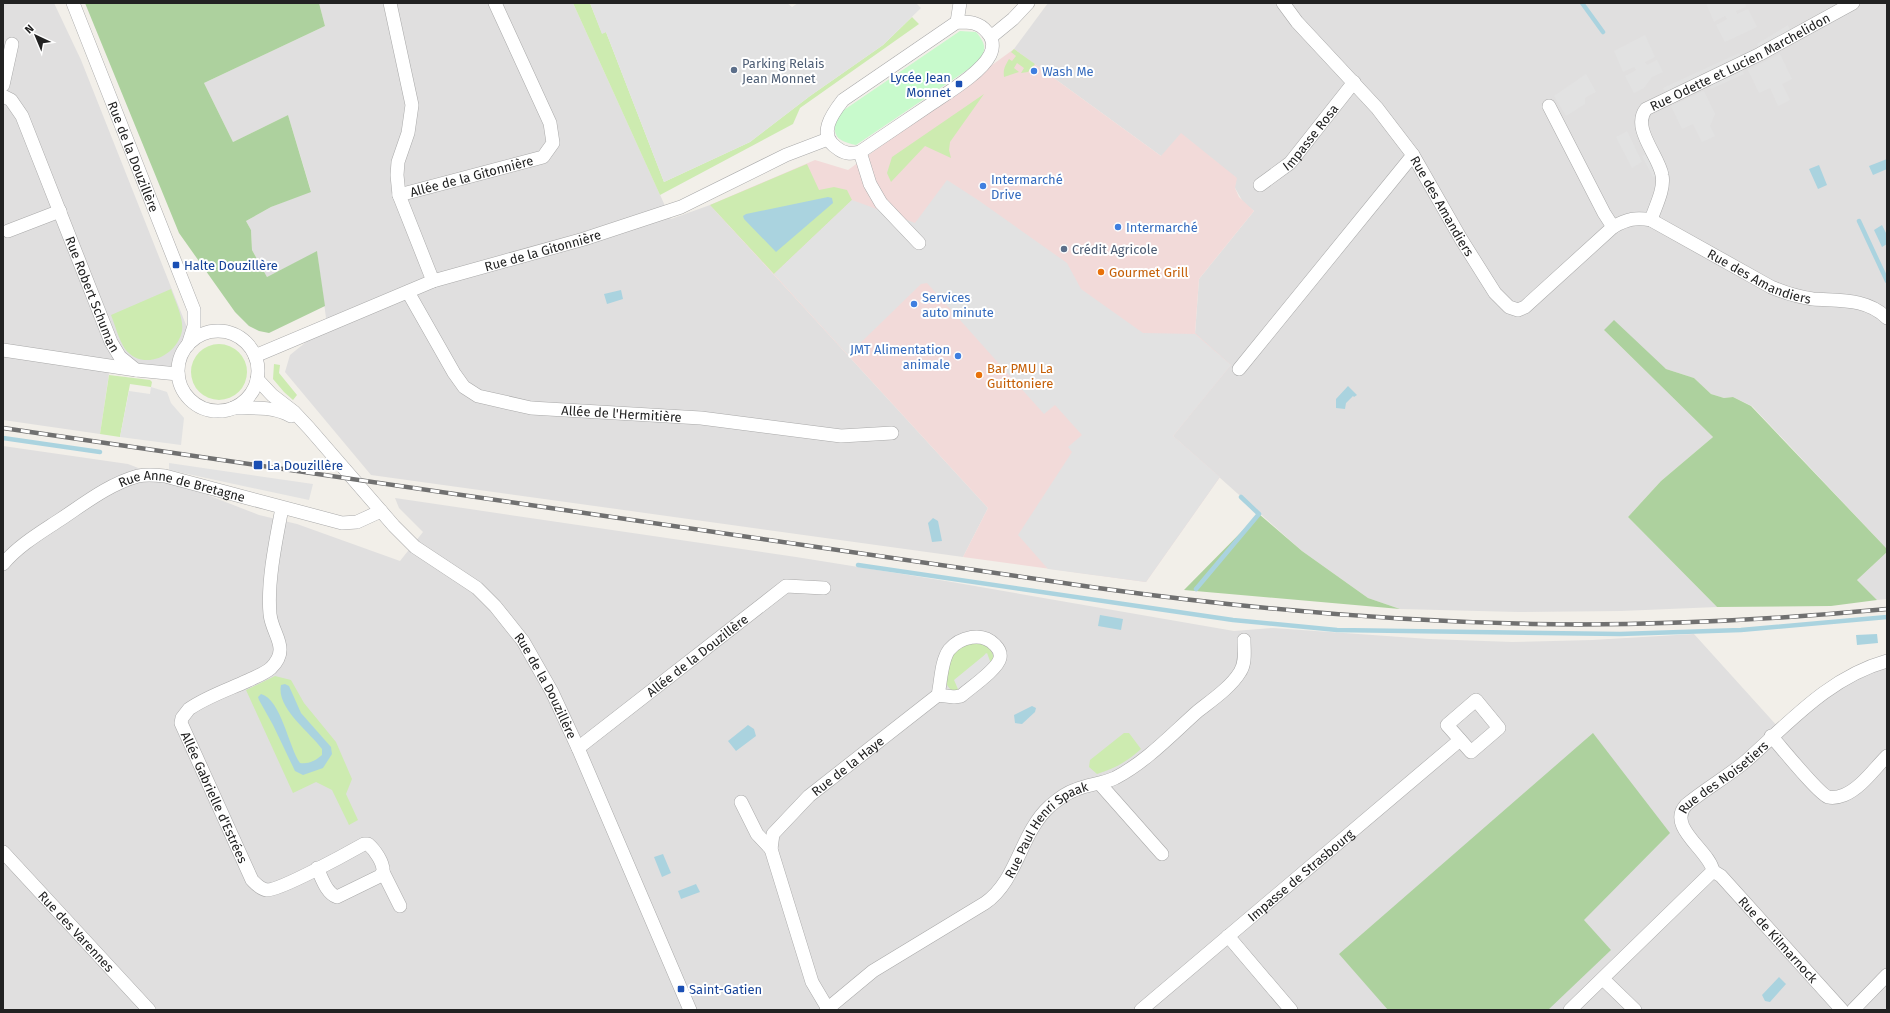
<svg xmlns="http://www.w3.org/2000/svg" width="1890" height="1013" viewBox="0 0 1890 1013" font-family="'Fira Sans',sans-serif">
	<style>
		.residential { fill: #e0dfdf }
		.commercial { fill: #f2dad9 }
		.grass { fill: #cdebb0 }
		.forest { fill: #add19e }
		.park { fill: #c8facc }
		.parking { fill: #e2e2e2 }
		.water { fill: #aad3df }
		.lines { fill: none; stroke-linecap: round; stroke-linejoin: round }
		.stream { stroke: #aad3df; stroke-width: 4.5 }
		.minor-casing { stroke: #a9a9a9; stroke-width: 14 }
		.minor { stroke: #fff; stroke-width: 13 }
		.rail-casing { stroke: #707070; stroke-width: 4.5 }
		.rail { stroke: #fff; stroke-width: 3; stroke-dasharray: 9; stroke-linecap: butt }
		.service-dot { fill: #5c6f8a; stroke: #fff; stroke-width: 1.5 }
		.shop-dot { fill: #3f7fe0; stroke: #fff; stroke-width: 1.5 }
		.transit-dot { fill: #1a4fb4; stroke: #fff; stroke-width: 1.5 }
		.food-dot { fill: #e8710a; stroke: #fff; stroke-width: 1.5 }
		.labels { text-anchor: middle; stroke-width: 4; stroke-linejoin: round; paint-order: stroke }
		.street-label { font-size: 13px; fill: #222; stroke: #fff }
		.service-label { font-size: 13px; fill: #4e5e75; stroke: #fff; text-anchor: start }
		.shop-label { font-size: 13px; fill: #366cbe; stroke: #fff; text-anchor: start }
		.transit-label { font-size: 13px; fill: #164399; stroke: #fff; text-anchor: start }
		.food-label { font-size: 13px; fill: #c56008; stroke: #fff; text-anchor: start }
	</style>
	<rect width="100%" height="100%" fill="#f2efe9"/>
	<path class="residential" d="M 3,3 L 54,3 L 81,60 L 192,340 L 184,350 L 179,362 L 178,374 L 110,367 L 100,434 L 3,420 Z
		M 319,3 L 573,3 L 671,219 L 710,205 L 988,508 L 963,557 L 371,475 L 285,372 L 290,355 L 327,325 L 317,252 L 267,277 L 252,250 L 251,230 L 246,221 L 271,207 L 311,191 L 288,115 L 233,142 L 204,83 L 325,26 Z
		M 1048,3 L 1887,3 L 1887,549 L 1752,406 L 1733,397 L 1724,398 L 1711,394 L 1694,378 L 1666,369 L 1604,330 L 1713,437 L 1661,481 L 1628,517 L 1717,607 L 1621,611 L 1518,612 L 1400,609 L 1368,598 L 1302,551 L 1173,436 L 1230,365 L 1195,334 L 1199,279 L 1254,211 L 1243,202 L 1235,188 L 1161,156 L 1014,49 Z
		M 3,446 L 128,464 L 259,515 L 297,524 L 400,561 L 423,532 L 399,508 L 395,498 L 796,557 L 946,581 L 1234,631 L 1273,628 L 1429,639 L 1512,642 L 1592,640 L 1694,634 L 1779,728 L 1790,719 L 1887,661 L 1887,1010 L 3,1010 Z
		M 1887,552 L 1887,599 L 1877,600 L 1857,580 Z"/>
	<path class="commercial" d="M 1014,49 L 1161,156 L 1181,133 L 1237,178 L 1235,188 L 1239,197 L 1254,211 L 1199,279 L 1195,333 L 1231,365 L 1173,436 L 1220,477 L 1146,582 L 963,557 L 988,508 L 710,205 L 815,160 L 848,170 Z"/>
	<path class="grass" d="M 573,3 L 590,3 L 602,33 L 606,32 L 664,182 L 750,142 L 810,96 L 883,45 L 912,17 L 919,24 L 800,108 L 793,124 L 660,195 Z
		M 1014,49 L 1035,64 L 1028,72 L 1021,73 L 1024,68 L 1017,63 L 1014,68 L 1019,72 L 1004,77 C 1003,69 1005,66 1009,59 L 1012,61 L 1016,56 L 1011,52 Z
		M 984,94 L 950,142 L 949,150 L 951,158 L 925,146 L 891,182 L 887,173 L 892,157 Z
		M 807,164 L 819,190 L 834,187 L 847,190 L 852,200 L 774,274 L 710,205 Z
		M 171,289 C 175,301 184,318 182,331 C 177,356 143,372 125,349 C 119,340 115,325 111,315 Z
		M191 372a28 28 0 1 1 56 0a28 28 0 1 1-56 0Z
		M 274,364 L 280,365 L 279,373 L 297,395 L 293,400 L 284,392 L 273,379 Z
		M 109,375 L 150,380 L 152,382 L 151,387 L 130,384 L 120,437 L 100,434 Z
		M 975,642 L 987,644 C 992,651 996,657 991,665 L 986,653 L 959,690 L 952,691 C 932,672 955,646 975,642 Z
		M 275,676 L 291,680 L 304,703 L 336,742 L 352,779 L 346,794 L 358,820 L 349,825 L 332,790 L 316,782 L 293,793 L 246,690 Z
		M 1124,733 L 1129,733 L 1141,749 C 1128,761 1114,769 1097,774 L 1089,767 L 1090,760 Z"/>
	<path class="forest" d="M 85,3 L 319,3 L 325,26 L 204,83 L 233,142 L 288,115 L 311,192 L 271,207 L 246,221 L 251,230 L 252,250 L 267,277 L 317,251 L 325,306 L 269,333 L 259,331 L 249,326 L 235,312 L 179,233 Z
		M 1614,320 L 1666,369 L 1694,378 L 1711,394 L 1724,398 L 1733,397 L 1751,406 L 1887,549 L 1887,552 L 1857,580 L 1877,600 L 1831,606 L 1717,607 L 1628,517 L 1661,481 L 1713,437 L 1604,330 Z
		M 1259,514 L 1302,551 L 1368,598 L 1400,609 L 1184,590 Z
		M 1593,733 L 1670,833 L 1584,920 L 1611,950 L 1548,1010 L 1388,1010 L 1339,954 Z"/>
	<path class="park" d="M 960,31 L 976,32 C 987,45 987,51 976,64 L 856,145 C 835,141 831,134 838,114 Z"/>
	<path class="parking" d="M 590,3 L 787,3 L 792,7 L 798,3 L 916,3 L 921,8 L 883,45 L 810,96 L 750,142 L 664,182 L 606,32 L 602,34 Z
		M 1706,3 L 1745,3 L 1746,7 L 1736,11 L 1737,14 L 1748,9 L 1757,27 L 1725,42 L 1716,25 L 1727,19 L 1725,16 L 1714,22 Z
		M 1788,25 L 1790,30 L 1759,49 L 1757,44 Z
		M 1645,35 L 1655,57 L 1645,62 L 1647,65 L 1657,60 L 1663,72 L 1652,77 L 1644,88 L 1634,93 L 1625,76 L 1636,70 L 1634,67 L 1623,72 L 1614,51 Z
		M 1739,53 L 1741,57 L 1665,92 L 1663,88 Z
		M 1780,54 L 1792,79 L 1782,84 L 1790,100 L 1778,106 L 1770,88 L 1759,93 L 1748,70 Z
		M 1742,70 L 1744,74 L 1711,89 L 1709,85 Z
		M 1586,74 L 1596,92 L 1585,98 L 1585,104 L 1566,116 L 1554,96 Z
		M 1704,91 L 1715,114 L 1710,126 L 1715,136 L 1702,142 L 1693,124 L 1682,129 L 1671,106 Z
		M 1627,131 L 1642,162 L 1632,168 L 1616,137 Z
		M 1647,154 L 1658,175 L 1653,177 L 1642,156 Z
		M 947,180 L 978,200 L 1067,263 L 1081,289 L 1143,333 L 1195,334 L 1231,365 L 1173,436 L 1220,477 L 1146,582 L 1048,569 L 1018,535 L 1072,452 L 1068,447 L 1082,435 L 1055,405 L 1044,414 L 927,283 L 921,284 L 848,355 L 774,274 L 852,200 L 915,223 Z
		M 151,387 L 167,392 L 171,403 L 184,418 L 181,445 L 120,437 L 129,391 L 150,394 Z
		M 169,463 L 313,484 L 309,500 L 169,470 Z
		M 987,653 L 993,669 L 961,696 L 954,680 Z"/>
	<path class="water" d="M 1887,159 L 1887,169 L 1873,175 L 1869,166 Z
		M 1819,165 L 1827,185 L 1818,189 L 1809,169 Z
		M 828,197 L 832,198 L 833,203 L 776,252 L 744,219 L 743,216 L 746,214 Z
		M 1882,225 L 1887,235 L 1887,244 L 1882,247 L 1874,230 Z
		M 621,290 L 623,299 L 607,304 L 604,294 Z
		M 1348,386 L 1357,395 L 1354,397 L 1353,396 L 1346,403 L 1345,409 L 1336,408 L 1336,399 Z
		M 933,518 L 938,521 L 942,541 L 932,542 L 928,523 Z
		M 1100,615 L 1123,619 L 1121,630 L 1098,626 Z
		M 1877,634 L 1878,643 L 1857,645 L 1856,635 Z
		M 285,684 L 289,686 L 301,713 L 331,747 L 332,754 L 323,768 L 303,775 L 295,771 L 273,725 L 259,700 L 258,697 L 261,694 C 281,699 289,748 300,763 C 309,764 315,761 322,755 L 322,749 C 310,732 276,708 281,685 Z
		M 1032,706 L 1036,708 L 1035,712 L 1022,724 L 1015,723 L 1014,715 Z
		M 748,725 L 754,729 L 756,736 L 736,751 L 728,741 Z
		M 663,854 L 671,873 L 662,877 L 654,857 Z
		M 696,884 L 700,892 L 681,899 L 678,891 Z
		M 1779,977 L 1786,984 L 1770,1002 L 1765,1001 L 1762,995 Z"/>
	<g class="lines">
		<path class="stream" d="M 1582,3 L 1603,32
			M 1859,221 L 1887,281
			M 3,438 L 100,452
			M 858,565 L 1233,620 L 1337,630 L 1620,634 L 1741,630 L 1887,617
			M 1196,589 L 1259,514 L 1241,497"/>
		<g class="minor-casing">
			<g id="minor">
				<path id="s1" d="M 73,3 L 194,310 L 194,326 L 188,345"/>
				<path d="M 390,3 L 412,105 L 408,133 L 398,162 L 397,175 L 399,195 L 433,281"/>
				<path id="s2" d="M 1283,3 L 1297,22 L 1377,108 L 1413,155 L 1461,239 L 1495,293 L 1509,307 L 1518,310 L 1525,307 L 1613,227 C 1627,219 1636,217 1651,220 L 1771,287 C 1785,293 1798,297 1813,299 C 1840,301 1866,298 1887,318"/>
				<path d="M 957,22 C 970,22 979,22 987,32 C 993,38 994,47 990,55 C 981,73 947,93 931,104 C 907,120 884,136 860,152 C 851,154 844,154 837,148 C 817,135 832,114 843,100 Z"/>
				<path d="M 957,22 L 960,3"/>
				<path d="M 991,37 L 1013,19 L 1028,3"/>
				<path d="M 3,85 L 12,44"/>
				<path id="s3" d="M 3,96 L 11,100 L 22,116 L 111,342 L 120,357 L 136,370"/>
				<path d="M 1549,106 L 1604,213 L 1613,227"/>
				<path d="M 860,152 L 870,184 L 881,203 L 919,243"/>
				<path id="s4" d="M 1260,185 L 1290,163 L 1354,82"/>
				<path id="s5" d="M 399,195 L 543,157 L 553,143 L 550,123 L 495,3"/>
				<path id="s6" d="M 1651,220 C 1655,207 1665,189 1662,175 C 1659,156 1631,128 1646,109 L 1760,54 L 1853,3"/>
				<path d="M 8,231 L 60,211"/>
				<path id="s7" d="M 408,292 L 454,373 L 464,387 L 478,396 L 531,408 L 701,418 L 841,436 L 892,433"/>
				<circle cx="218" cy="371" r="40"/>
				<path d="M 3,350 L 136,370 L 178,374"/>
				<path id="s8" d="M 255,356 L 433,281 L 584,239 L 681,207 L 786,155 L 828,139"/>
				<path d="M 1239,369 L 1413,155"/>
				<path id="s9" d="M 257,379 L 272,395 L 294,412 L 309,428 L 394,526 L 415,547 L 477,588 L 495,606 L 523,641 L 552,692 L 578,748 L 690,1010"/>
				<path d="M 233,408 C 254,408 272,406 291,416"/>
				<path id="s10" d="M 282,508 C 276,540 267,582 270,614 C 272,635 291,648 271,668 C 264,674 255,677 247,681 C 227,690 206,697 189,709 L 182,718 L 181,723 L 252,880 C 256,884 260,889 267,890 C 281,890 348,853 364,844 L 368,844 C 375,850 384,863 383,872 L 380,876 L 337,897 C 326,893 322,878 317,868"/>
				<path id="s11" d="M 3,564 C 19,545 40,533 61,519 C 85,503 109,484 138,476 C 147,474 156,475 165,476 L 342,523 L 357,522 L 381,511"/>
				<path d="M 1476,700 L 1499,728 L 1471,752 L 1447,725 Z"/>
				<path d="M 1771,736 C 1781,747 1818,793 1828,797 C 1833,798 1839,797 1844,795 C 1861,788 1874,769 1887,756"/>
				<path id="s12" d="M 578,748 L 786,586 L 824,588"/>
				<path d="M 1100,784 L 1162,854"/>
				<path d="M 741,802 L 757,834 L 771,849"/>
				<path id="s13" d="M 3,852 L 149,1010"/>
				<path id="s14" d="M 1713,871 L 1721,876 L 1842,1010"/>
				<path d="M 383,872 L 400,906"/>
				<path d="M 1228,936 L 1291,1010"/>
				<path d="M 1603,979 L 1635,1010"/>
				<path id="s15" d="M 828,1009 L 812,982 L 771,849 L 773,834 L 809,796 L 938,695 C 941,682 941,661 949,650 C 960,637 982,631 995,645 C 998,648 1001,653 1000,658 C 998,669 970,688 961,696 L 954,697 L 938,695"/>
				<path id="s16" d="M 826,1010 L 873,971 L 985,903 C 1018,880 1020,833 1050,806 C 1057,800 1066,793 1075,790 C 1088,784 1102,784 1115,778 C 1146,762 1172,734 1198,711 C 1212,700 1231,687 1240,672 C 1246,663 1244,651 1244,640"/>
				<path id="s17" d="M 1141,1010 L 1460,740"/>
				<path id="s18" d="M 1570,1010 L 1713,871 C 1710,851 1666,827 1686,805 C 1705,789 1727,777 1746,761 C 1789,723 1829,677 1887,661"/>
				<path d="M 1853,1010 L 1887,975"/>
			</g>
		</g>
		<use href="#minor" class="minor"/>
		<g class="rail-casing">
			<path id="rail" d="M 3,428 L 1098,588 C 1242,608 1387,621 1533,624 C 1651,626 1770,620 1887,609"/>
		</g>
		<use href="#rail" class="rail"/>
	</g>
	<g class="service-dot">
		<circle cx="734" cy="70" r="4"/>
		<circle cx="1064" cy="249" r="4"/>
	</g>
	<g class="shop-dot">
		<circle cx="1034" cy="71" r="4"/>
		<circle cx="983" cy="186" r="4"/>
		<circle cx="1118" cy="227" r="4"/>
		<circle cx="914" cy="304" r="4"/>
		<circle cx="958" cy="356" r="4"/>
	</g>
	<g class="transit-dot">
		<rect x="955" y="80" width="8" height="8" rx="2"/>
		<rect x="172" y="261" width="8" height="8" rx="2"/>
		<rect x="253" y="460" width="10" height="10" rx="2"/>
		<rect x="677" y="985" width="8" height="8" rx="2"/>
	</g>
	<g class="food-dot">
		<circle cx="1101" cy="272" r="4"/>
		<circle cx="979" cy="375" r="4"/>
	</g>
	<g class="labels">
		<g class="street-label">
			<text dy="5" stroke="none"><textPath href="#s6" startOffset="223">Rue Odette et Lucien Marchelidon</textPath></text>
			<text dy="5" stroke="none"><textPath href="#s4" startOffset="70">Impasse Rosa</textPath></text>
			<text dy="5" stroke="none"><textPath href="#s1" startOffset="165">Rue de la Douzillère</textPath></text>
			<text dy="5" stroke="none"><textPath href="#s5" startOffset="75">Allée de la Gitonnière</textPath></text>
			<text dy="5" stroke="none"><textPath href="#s2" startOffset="259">Rue des Amandiers</textPath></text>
			<text dy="5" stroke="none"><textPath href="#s8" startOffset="307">Rue de la Gitonnière</textPath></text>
			<text dy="5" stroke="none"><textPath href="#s2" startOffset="679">Rue des Amandiers</textPath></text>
			<text dy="5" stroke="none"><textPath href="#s3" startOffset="220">Rue Robert Schuman</textPath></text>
			<text dy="5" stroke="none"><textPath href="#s7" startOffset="272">Allée de l'Hermitière</textPath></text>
			<text dy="5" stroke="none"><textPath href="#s11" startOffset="207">Rue Anne de Bretagne</textPath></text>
			<text dy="5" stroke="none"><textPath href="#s12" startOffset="151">Allée de la Douzillère</textPath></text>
			<text dy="5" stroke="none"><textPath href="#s9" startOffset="426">Rue de la Douzillère</textPath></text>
			<text dy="5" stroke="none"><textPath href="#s15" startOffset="287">Rue de la Haye</textPath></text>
			<text dy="5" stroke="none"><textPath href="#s18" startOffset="323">Rue des Noisetiers</textPath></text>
			<text dy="5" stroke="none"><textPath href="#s10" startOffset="355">Allée Gabrielle d'Estrées</textPath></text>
			<text dy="5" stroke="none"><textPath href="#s16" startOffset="290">Rue Paul Henri Spaak</textPath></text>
			<text dy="5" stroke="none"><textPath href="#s17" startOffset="209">Impasse de Strasbourg</textPath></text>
			<text dy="5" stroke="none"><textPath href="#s13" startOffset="108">Rue des Varennes</textPath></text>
			<text dy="5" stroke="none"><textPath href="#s14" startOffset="95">Rue de Kilmarnock</textPath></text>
		</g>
		<g class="service-label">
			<text x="742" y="68">Parking Relais<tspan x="742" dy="15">Jean Monnet</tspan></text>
			<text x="1072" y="254">Crédit Agricole</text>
		</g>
		<g class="shop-label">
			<text x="1042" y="76">Wash Me</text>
			<text x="991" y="184">Intermarché<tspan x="991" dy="15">Drive</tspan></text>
			<text x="1126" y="232">Intermarché</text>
			<text x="922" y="302">Services<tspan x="922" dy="15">auto minute</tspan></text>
			<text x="950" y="354" text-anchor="end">JMT Alimentation<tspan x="950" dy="15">animale</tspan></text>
		</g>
		<g class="transit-label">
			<text x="951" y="82" text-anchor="end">Lycée Jean<tspan x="951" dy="15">Monnet</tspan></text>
			<text x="184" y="270">Halte Douzillère</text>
			<text x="267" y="470">La Douzillère</text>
			<text x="689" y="994">Saint-Gatien</text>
		</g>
		<g class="food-label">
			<text x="1109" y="277">Gourmet Grill</text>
			<text x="987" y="373">Bar PMU La<tspan x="987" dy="15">Guittoniere</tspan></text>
		</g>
	</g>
	<rect width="1890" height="1013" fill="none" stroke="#222222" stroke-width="8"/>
	<g transform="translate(36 36) rotate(316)" stroke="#ffffff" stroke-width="3" paint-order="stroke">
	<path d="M0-3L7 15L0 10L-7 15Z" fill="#222222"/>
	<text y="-6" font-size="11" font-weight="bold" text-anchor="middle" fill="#222222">N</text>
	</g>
</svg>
